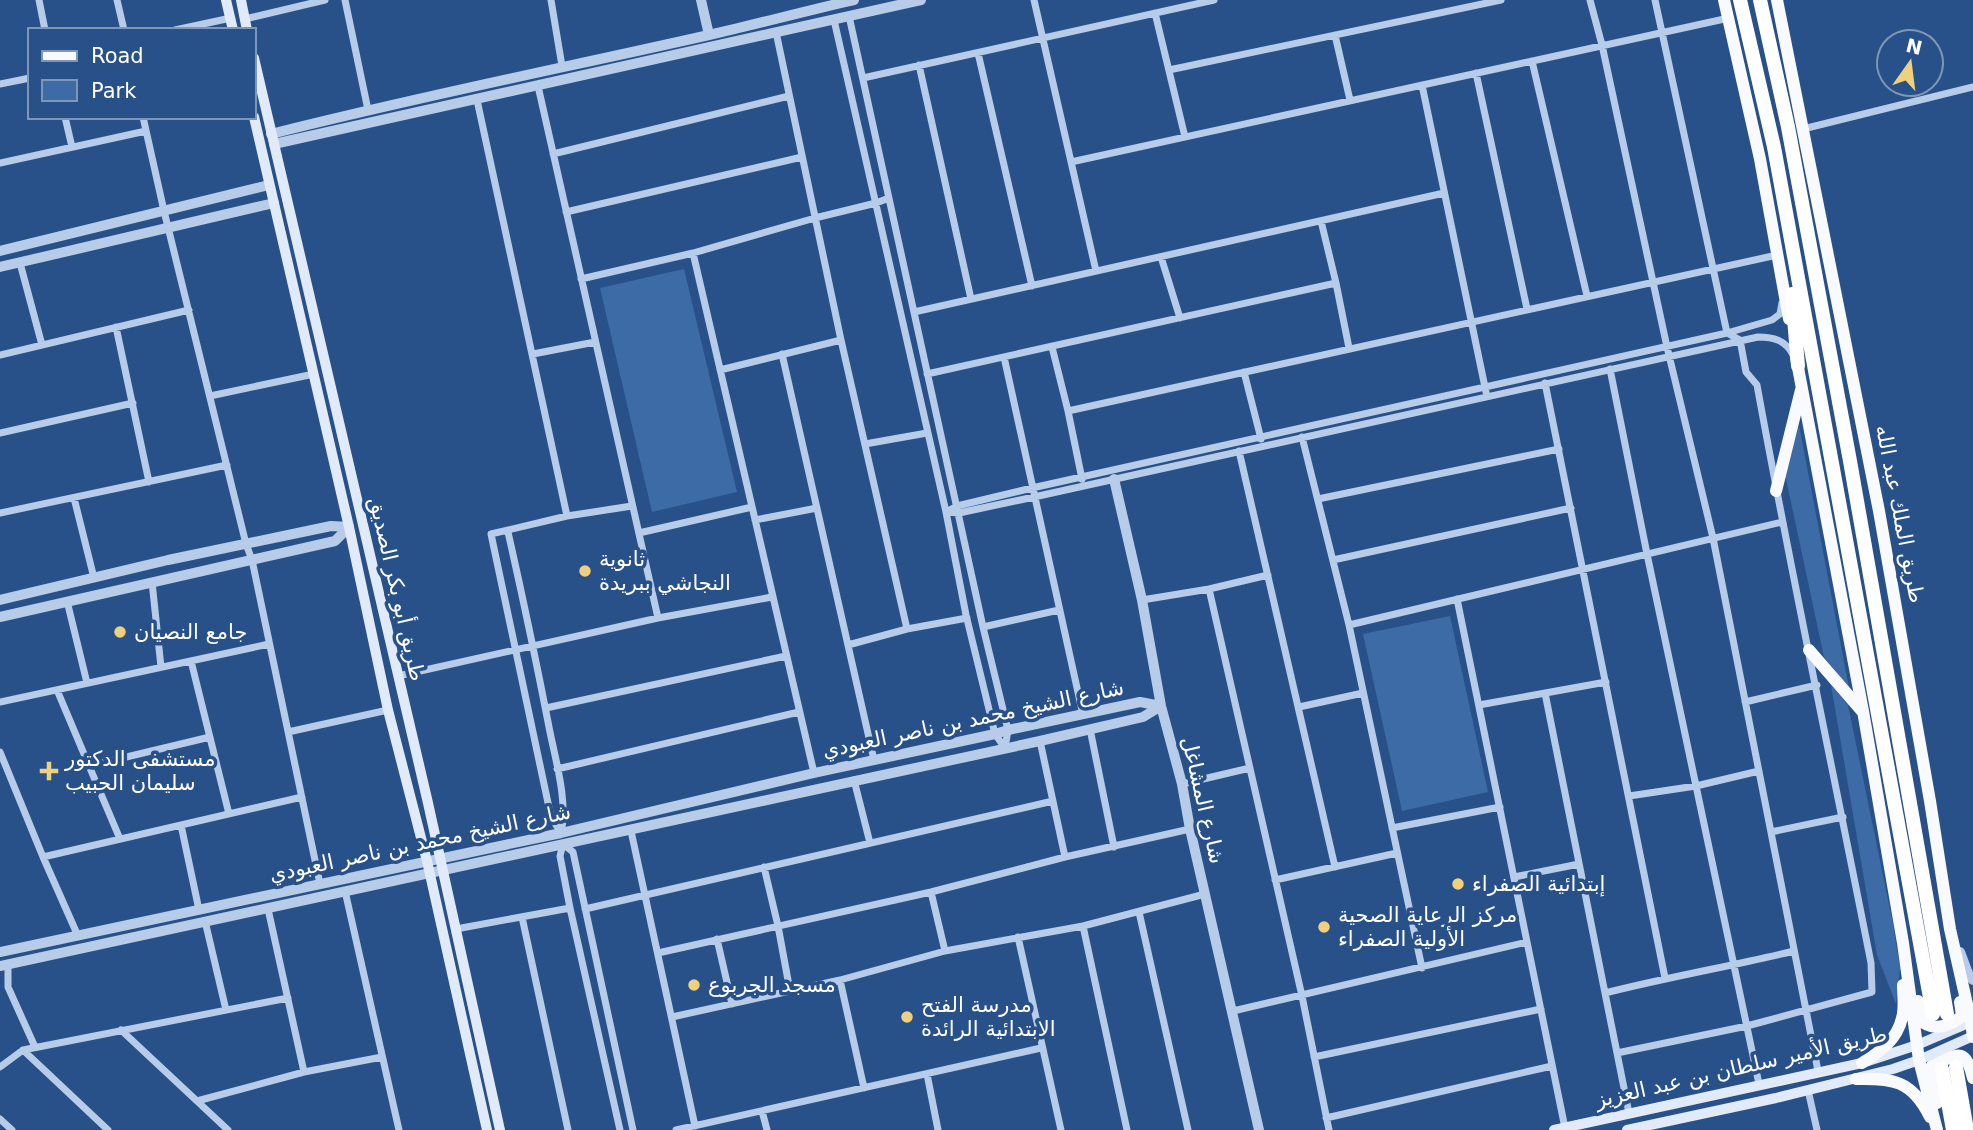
<svg xmlns="http://www.w3.org/2000/svg" width="1973" height="1130" viewBox="0 0 1973 1130" font-family="'DejaVu Sans',Vazirmatn,sans-serif">
	<style>
		.green { fill: #3d6ba5 }
		.lines { fill: none; stroke-linecap: round; stroke-linejoin: round }
		.minor { stroke: #b6cce9; stroke-width: 7 }
		.tertiary { stroke: #b6cce9; stroke-width: 10 }
		.secondary { stroke: #e0eaf8; stroke-width: 10 }
		.primary { stroke: #f8fafe; stroke-width: 12 }
		.motorway { stroke: #fff; stroke-width: 14 }
		.poi-dot { fill: #f0d07c; stroke: #285189; stroke-width: 2.5 }
		.labels { text-anchor: middle; stroke-width: 7; stroke-linejoin: round; paint-order: stroke }
		.street-label { font-size: 21px; fill: #fff; stroke: #285189 }
		.poi-label { font-size: 21px; fill: #fff; stroke: #285189; text-anchor: start }
	</style>
	<rect width="100%" height="100%" fill="#285189"/>
	<path class="green" d="M 684,269 L 737,492 L 652,512 L 600,288 Z
		M 1799,425 L 1849,688 L 1824,657 L 1785,474 Z
		M 1450,616 L 1488,792 L 1402,811 L 1363,634 Z
		M 1831,685 L 1848,705 L 1893,924 L 1900,968 L 1896,1004 L 1877,955 Z"/>
	<g class="lines">
		<path class="minor" d="M 39,0 L 45,30
			M 117,0 L 124,30
			M 345,0 L 368,110
			M 551,0 L 562,66
			M 1034,0 L 1096,271
			M 1590,0 L 1602,45 L 1667,347 L 1713,538 L 1818,1071
			M 1155,13 L 1185,137
			M 849,16 L 983,627 L 1008,730 L 1005,748
			M 245,19 L 325,0
			M 834,20 L 946,512 L 966,615 L 995,734 L 1005,748
			M 175,30 L 231,18
			M 776,32 L 841,340 L 907,629
			M 1335,35 L 1350,100
			M 978,53 L 1032,286
			M 1532,61 L 1587,296
			M 919,65 L 971,299
			M 1169,70 L 1501,0
			M 1476,73 L 1527,309
			M 863,78 L 1214,0
			M 0,84 L 30,78
			M 1422,85 L 1486,392
			M 538,86 L 658,618
			M 477,100 L 567,516
			M 65,117 L 72,147
			M 143,117 L 164,211 L 246,544 L 252,560 L 320,884
			M 1803,129 L 1973,87
			M 553,154 L 789,96
			M 1071,162 L 1729,18
			M 0,163 L 146,131
			M 566,212 L 802,157
			M 1321,221 L 1336,283 L 1349,348
			M 693,253 L 814,773
			M 1161,257 L 1180,318
			M 20,263 L 42,345
			M 581,279 L 693,253 L 815,218 L 876,203 L 889,198
			M 914,312 L 1444,193
			M 116,327 L 149,482
			M 1052,347 L 1068,411 L 1082,479
			M 533,354 L 595,342
			M 782,354 L 874,760
			M 0,355 L 189,310
			M 1004,357 L 1083,715
			M 1610,369 L 1647,554 L 1759,1084
			M 720,370 L 841,340
			M 1244,372 L 1261,439
			M 927,374 L 1336,283
			M 1545,383 L 1665,978
			M 210,396 L 314,374
			M 1068,411 L 1777,255
			M 0,433 L 133,403
			M 1302,437 L 1349,625 L 1422,968
			M 865,444 L 927,433
			M 1239,451 L 1335,867
			M 74,498 L 94,578
			M 1318,499 L 1559,449
			M 946,512 L 957,506 L 1032,488 L 1727,333 L 1772,320 L 1780,314 L 1782,303
			M 946,512 L 959,513 L 1034,497 L 1758,337 C 1773,337 1786,340 1793,355
			M 0,513 L 227,465
			M 755,520 L 817,508
			M 508,532 C 523,598 537,665 550,732 C 556,762 568,802 561,833
			M 639,533 L 752,507
			M 1333,560 L 1571,508
			M 152,582 L 161,667
			M 1209,589 L 1302,996 L 1329,1130
			M 1457,599 L 1565,1128
			M 1142,600 L 1209,589 L 1268,575
			M 67,601 L 87,683
			M 1349,625 L 1782,522
			M 983,627 L 1059,610
			M 848,645 L 907,629 L 967,618
			M 191,661 L 229,814
			M 398,676 L 658,618 L 772,597
			M 57,690 L 120,839
			M 1545,693 L 1629,1113
			M 0,702 L 269,644
			M 1745,702 L 1817,685
			M 1479,705 L 1606,682
			M 1299,707 L 1363,693
			M 546,708 L 786,656
			M 1090,729 L 1114,847
			M 288,732 L 388,710
			M 1040,741 L 1065,857
			M 0,752 L 43,857 L 78,936
			M 89,766 L 210,737
			M 557,769 L 799,712
			M 854,780 L 870,843
			M 1182,784 L 1250,768
			M 1629,796 L 1696,786 L 1759,771
			M 181,825 L 199,910
			M 1392,828 L 1500,807
			M 631,831 L 695,1126
			M 1771,832 L 1843,817
			M 561,833 L 551,817 L 491,534 L 567,516 L 632,506
			M 43,857 L 302,797
			M 764,867 L 778,926 L 790,991
			M 1514,877 L 1579,864
			M 1275,880 L 1397,853
			M 345,891 L 399,1130
			M 931,892 L 945,951
			M 268,909 L 304,1072
			M 585,909 L 1053,801
			M 1139,912 L 1188,1130
			M 522,917 L 568,1130
			M 205,921 L 226,1010
			M 1083,926 L 1127,1130
			M 456,929 L 570,908
			M 1018,937 L 1061,1130
			M 717,939 L 732,1004
			M 658,953 L 931,892 L 1065,857 L 1190,829
			M 11,964 L 8,967 L 8,987 L 35,1047
			M 840,980 L 864,1088
			M 1605,993 C 1668,977 1732,966 1794,951
			M 1233,1011 L 1527,942
			M 672,1017 L 840,980 L 945,951 L 1083,926 L 1205,894
			M 121,1030 L 228,1130
			M 23,1050 L 288,998
			M 1617,1053 L 1747,1026 L 1872,992 L 1871,963 C 1833,770 1792,578 1757,385 L 1746,372 L 1740,340 L 1727,333 L 1655,0
			M 1314,1057 L 1541,1009
			M 0,1067 L 23,1050 L 108,1130
			M 927,1074 L 938,1130
			M 1808,1090 L 1817,1130
			M 197,1101 L 304,1072 L 382,1057
			M 762,1111 L 767,1130
			M 1326,1118 L 1552,1066
			M 0,1119 L 12,1130
			M 620,1130 L 570,908 L 560,856 L 563,844 L 573,852 L 633,1130
			M 676,1130 L 1041,1048"/>
		<path class="tertiary" d="M 701,0 L 709,35
			M 271,134 C 416,97 563,68 709,35 C 757,24 805,11 854,0
			M 274,144 L 921,0
			M 0,251 L 269,185
			M 0,267 L 274,203
			M 1114,479 L 1142,600 L 1161,706 L 1182,784 L 1190,829 L 1259,1130
			M 0,600 L 168,560 L 331,526 L 349,527
			M 0,617 L 335,541 L 349,527
			M 0,952 L 561,833 L 814,773 L 995,734 L 1008,730 L 1140,702 L 1161,706
			M 1960,952 L 1969,976 L 1973,980
			M 0,966 L 1040,741 L 1143,717 L 1161,706"/>
		<path class="secondary" d="M 226,0 L 233,30
			M 241,0 L 247,30
			M 254,58 L 428,803 L 500,1130
			M 254,117 L 349,527 L 388,710 L 427,861 L 487,1130
			M 1554,1130 L 1862,1063 L 1917,1045 L 1973,1021
			M 1627,1130 L 1776,1098 L 1893,1069 L 1919,1060 L 1973,1036"/>
		<path class="primary" d="M 1724,0 L 1760,159 L 1789,319
			M 1777,0 L 1879,511 L 1930,801 L 1950,929 L 1971,1022 L 1973,1037
			M 1796,357 L 1863,711 L 1903,943 L 1919,1060 L 1937,1130
			M 1776,491 L 1801,390
			M 1809,650 L 1862,711
			M 1918,1001 L 1924,1023 C 1936,1031 1952,1025 1962,1016 L 1960,1002
			M 1862,1063 C 1880,1052 1897,1040 1902,1018 C 1905,1009 1903,995 1903,985
			M 1856,1079 C 1892,1078 1912,1080 1930,1117
			M 1937,1103 L 1932,1066 C 1957,1054 1965,1046 1973,1078"/>
		<path class="motorway" d="M 1740,0 L 1774,147 L 1933,1014
			M 1760,0 L 1788,127 L 1850,461 L 1947,1014
			M 1792,294 L 1798,366
			M 1956,1067 L 1967,1130
			M 1942,1069 L 1953,1130"/>
	</g>
	<g class="poi-dot">
		<circle cx="585" cy="571" r="7"/>
		<circle cx="120" cy="632" r="7"/>
		<path d="M45.5 760.5h7v7h7v7h-7v7h-7v-7h-7v-7h7z"/>
		<circle cx="1458" cy="884" r="7"/>
		<circle cx="1324" cy="927" r="7"/>
		<circle cx="694" cy="985" r="7"/>
		<circle cx="907" cy="1017" r="7"/>
	</g>
	<g class="labels">
		<g class="street-label">
			<text transform="translate(1900 514) rotate(79)" y="7">طريق الملك عبد الله</text>
			<text transform="translate(397 589) rotate(77)" y="7">طريق أبو بكر الصديق</text>
			<text transform="translate(973 719) rotate(-12)" y="7">شارع الشيخ محمد بن ناصر العبودي</text>
			<text transform="translate(1203 800) rotate(77)" y="7">شارع المشاغل</text>
			<text transform="translate(420 843) rotate(-12)" y="7">شارع الشيخ محمد بن ناصر العبودي</text>
			<text transform="translate(1741 1067) rotate(-13)" y="7">طريق الأمير سلطان بن عبد العزيز</text>
		</g>
		<g class="poi-label">
			<text x="599" y="566">ثانوية<tspan x="599" dy="24">النجاشي ببريدة</tspan></text>
			<text x="134" y="639">جامع النصيان</text>
			<text x="65" y="766">مستشفى الدكتور<tspan x="65" dy="24">سليمان الحبيب</tspan></text>
			<text x="1472" y="891">إبتدائية الصفراء</text>
			<text x="1338" y="922">مركز الرعاية الصحية<tspan x="1338" dy="24">الأولية الصفراء</tspan></text>
			<text x="708" y="992">مسجد الجربوع</text>
			<text x="921" y="1012">مدرسة الفتح<tspan x="921" dy="24">الابتدائية الرائدة</tspan></text>
		</g>
	</g>
	<rect x="28" y="28" width="228" height="91" fill="#285189" stroke="#7e97b8" stroke-width="2"/>
	<rect x="42" y="51" width="35" height="10" fill="#f8fafe" stroke="#7e97b8" stroke-width="2"/>
	<text x="91" y="63" font-size="21" fill="#ffffff">Road</text>
	<rect x="42" y="80" width="35" height="21" fill="#3d6ba5" stroke="#7e97b8" stroke-width="2"/>
	<text x="91" y="98" font-size="21" fill="#ffffff">Park</text>
	<g transform="translate(1910 63) rotate(14)"><circle r="33" fill="#285189" stroke="#7e97b8" stroke-width="2"/>
	<path d="M0-5L12 26L0 18L-12 26Z" fill="#f0d07c"/>
	<text y="-10" font-size="19" font-weight="bold" text-anchor="middle" fill="#ffffff">N</text>
	</g>
</svg>
